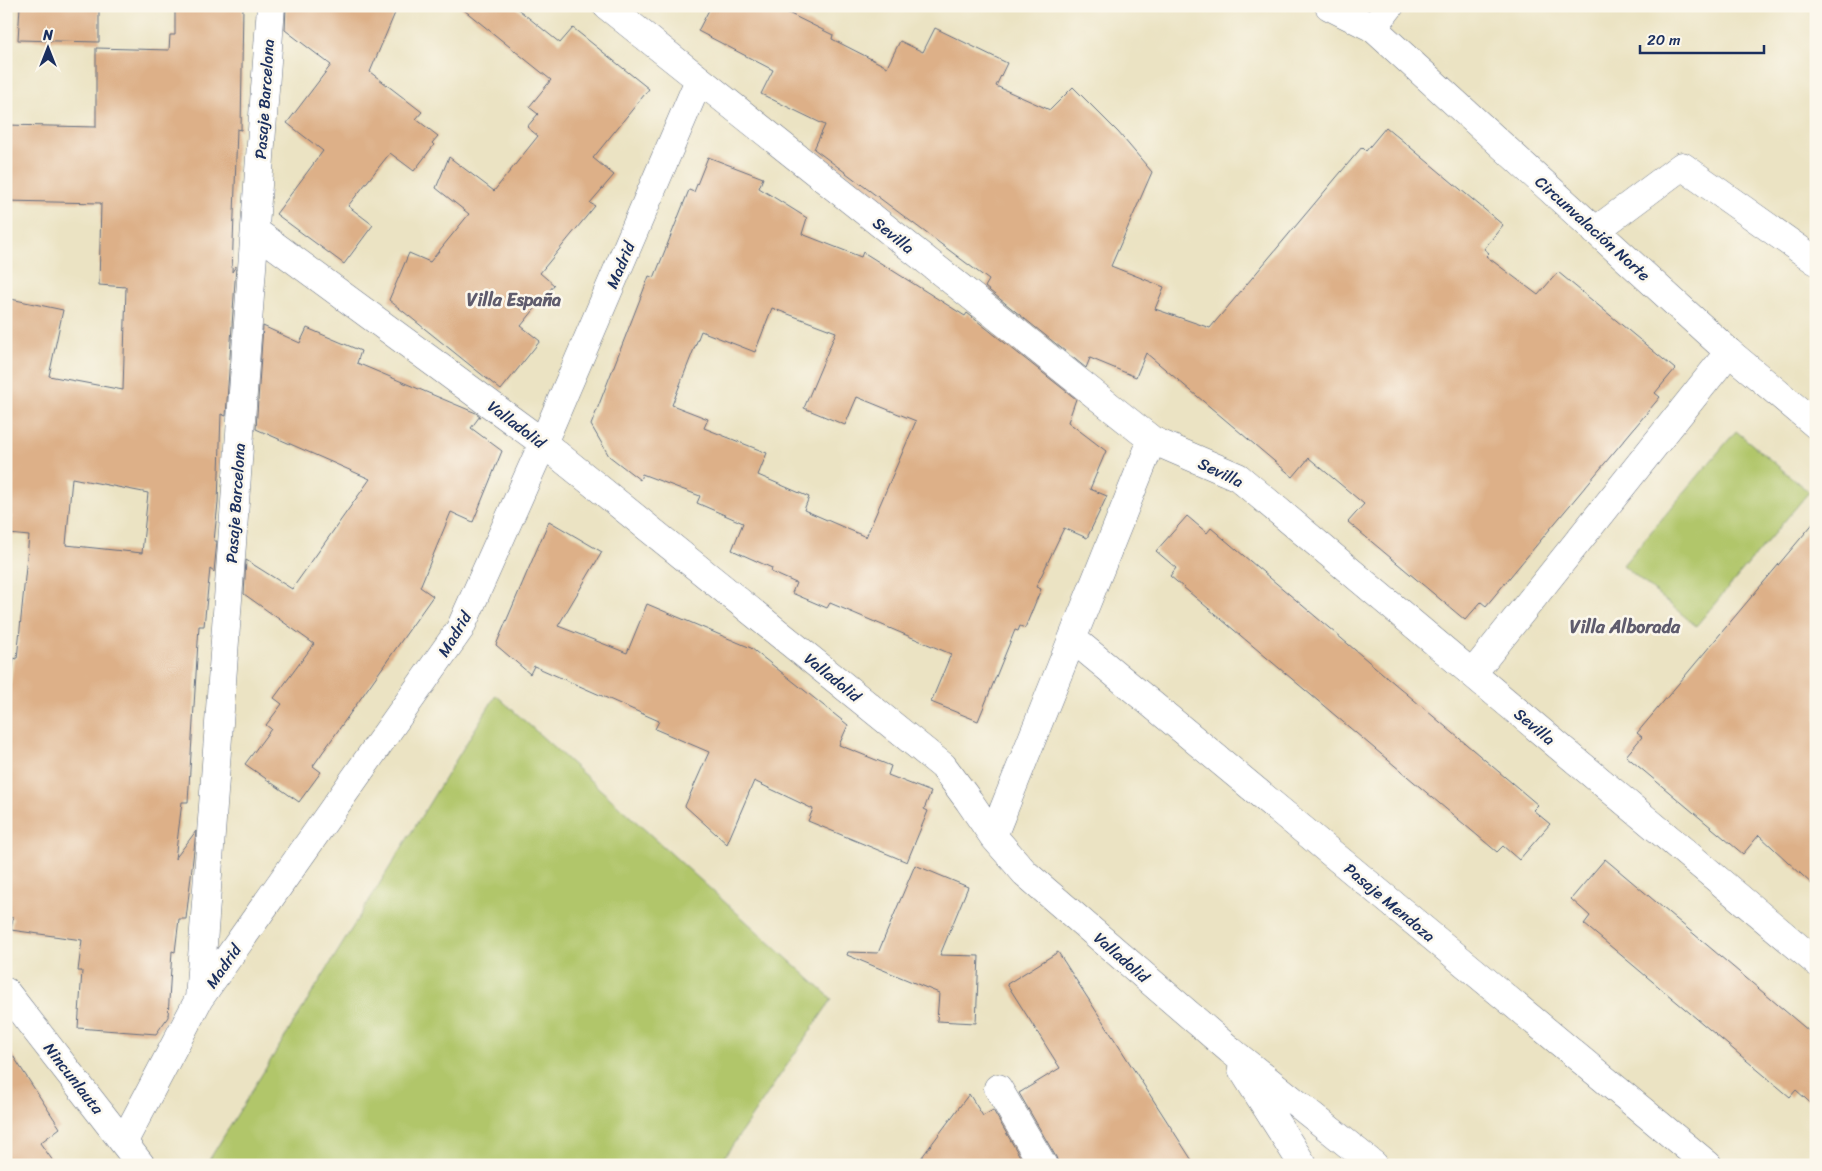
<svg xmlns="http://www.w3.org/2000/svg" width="1822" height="1171" viewBox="0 0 1822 1171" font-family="Sriracha,sans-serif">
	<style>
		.green { fill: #b1c66b; stroke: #667a64 }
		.building { fill: #ddb088; fill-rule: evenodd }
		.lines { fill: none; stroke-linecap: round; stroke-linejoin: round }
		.minor-casing { stroke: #646e81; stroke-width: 29 }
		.minor { stroke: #fff; stroke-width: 28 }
		.labels { text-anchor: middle; stroke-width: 5; stroke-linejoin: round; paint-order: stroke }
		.street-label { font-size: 16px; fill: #1b2f5e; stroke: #fbf7ec }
		.neighbourhood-label { font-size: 18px; font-weight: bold; fill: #5f5c6d; stroke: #fbf7ec }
	</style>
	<rect width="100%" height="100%" fill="#fbf7ec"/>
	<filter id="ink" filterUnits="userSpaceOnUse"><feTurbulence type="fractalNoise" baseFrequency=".02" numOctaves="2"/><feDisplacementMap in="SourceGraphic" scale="10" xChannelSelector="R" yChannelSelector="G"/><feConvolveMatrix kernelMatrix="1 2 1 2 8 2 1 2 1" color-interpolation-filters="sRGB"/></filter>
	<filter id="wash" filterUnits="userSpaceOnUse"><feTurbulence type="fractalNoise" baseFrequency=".0096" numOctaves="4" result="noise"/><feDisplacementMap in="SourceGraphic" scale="20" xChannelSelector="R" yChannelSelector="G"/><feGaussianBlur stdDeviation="1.12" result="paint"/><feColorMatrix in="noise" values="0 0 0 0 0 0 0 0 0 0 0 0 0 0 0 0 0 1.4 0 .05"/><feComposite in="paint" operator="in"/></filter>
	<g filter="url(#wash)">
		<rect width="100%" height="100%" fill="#ebe3c3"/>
		<path class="green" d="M 1736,431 L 1809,492 L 1696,626 L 1623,565 Z
			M 496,695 L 832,999 L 719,1165 L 206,1165 Z"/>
		<g id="blocks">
			<path class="building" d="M 20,6 L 99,6 L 99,42 L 18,40 Z
				M 175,6 L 243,6 L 241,130 L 237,129 L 232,272 L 236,266 L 226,416 L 221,414 L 218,503 L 214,541 L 217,541 L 214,572 L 210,569 L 204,626 L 199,626 L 188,802 L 182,802 L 175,859 L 196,831 L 194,850 L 186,919 L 179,919 L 175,952 L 172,951 L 168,1017 L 156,1034 L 78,1028 L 82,971 L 78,971 L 82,940 L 11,930 L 13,918 L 6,917 L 6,697 L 9,697 L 14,658 L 17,659 L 29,536 L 9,534 L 12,516 L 6,516 L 6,298 L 63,310 L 49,376 L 123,390 L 126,287 L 99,285 L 101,203 L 6,201 L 6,125 L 96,127 L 96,48 L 169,50 L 170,35 L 175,35 ZM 72,478 L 148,493 L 142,553 L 66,545 Z
				M 286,6 L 398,6 L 370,72 L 422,112 L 416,119 L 438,136 L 432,143 L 434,145 L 414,171 L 390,153 L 348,206 L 373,225 L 344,264 L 276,214 L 323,151 L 287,123 L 331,65 L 285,30 Z
				M 459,6 L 514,6 L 560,43 L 573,28 L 649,89 L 593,158 L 614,175 L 590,203 L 595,206 L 540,273 L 554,285 L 521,326 L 540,341 L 501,390 L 389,300 L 409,253 L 430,262 L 469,214 L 436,188 L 449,157 L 494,191 L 538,136 L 527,127 L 538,114 L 529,107 L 551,80 Z
				M 711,6 L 774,6 L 833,35 L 832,39 L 887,67 L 900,41 L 923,52 L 935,28 L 1007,63 L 996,86 L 1050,110 L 1073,87 L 1118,132 L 1152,172 L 1111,266 L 1164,287 L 1155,309 L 1210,328 L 1362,147 L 1366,151 L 1386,127 L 1503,225 L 1484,249 L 1489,253 L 1486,256 L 1538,295 L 1558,272 L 1675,369 L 1655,393 L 1660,397 L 1565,511 L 1486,606 L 1481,602 L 1465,620 L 1348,522 L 1364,504 L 1309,458 L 1293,477 L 1146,353 L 1136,377 L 1090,358 L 1086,368 L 985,287 L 989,280 L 814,149 L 825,125 L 761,94 L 773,70 L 698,31 Z
				M 708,157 L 763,178 L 759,188 L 807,218 L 802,234 L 861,257 L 863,252 L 965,316 L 967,313 L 1076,399 L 1068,422 L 1106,451 L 1090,489 L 1107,496 L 1087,538 L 1064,528 L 1036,587 L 1041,589 L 1025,628 L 1020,626 L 1018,631 L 1015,630 L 978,721 L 931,702 L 951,654 L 830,603 L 827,608 L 792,593 L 796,583 L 771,572 L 772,568 L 732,550 L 743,523 L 697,503 L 700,496 L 642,474 L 640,480 L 609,456 L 591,425 L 649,276 L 654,278 L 689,190 L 694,192 ZM 772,308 L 836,332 L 804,408 L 845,425 L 857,397 L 916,421 L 866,537 L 804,510 L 809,497 L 758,475 L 767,453 L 704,428 L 708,419 L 672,405 L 701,331 L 755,352 Z
				M 263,326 L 300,343 L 307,328 L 361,351 L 357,363 L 476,413 L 480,416 L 471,428 L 502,451 L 473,522 L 451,512 L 420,587 L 433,596 L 313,766 L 321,772 L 299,802 L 245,764 L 271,729 L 266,725 L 282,704 L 274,698 L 314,644 L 244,594 L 246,560 L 292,589 L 370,479 L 256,429 Z
				M 1187,516 L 1207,533 L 1211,528 L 1538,805 L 1533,810 L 1550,824 L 1519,860 L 1503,846 L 1497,852 L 1170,576 L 1176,568 L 1156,551 Z
				M 1816,520 L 1816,888 L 1759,835 L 1743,854 L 1626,756 L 1642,737 L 1637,733 Z
				M 549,521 L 602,552 L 558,626 L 627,653 L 647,604 L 751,648 L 848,725 L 839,745 L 891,766 L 888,775 L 931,792 L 924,809 L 928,811 L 907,862 L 808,821 L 813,809 L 754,781 L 727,844 L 685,806 L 709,752 L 655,729 L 659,721 L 534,666 L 530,674 L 496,645 Z
				M 1605,859 L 1816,1037 L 1816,1108 L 1796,1090 L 1790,1097 L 1584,924 L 1590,916 L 1571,899 Z
				M 915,865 L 968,887 L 940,955 L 979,956 L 976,1023 L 937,1021 L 939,993 L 847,955 L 848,952 L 878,953 Z
				M 1058,952 L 1120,1048 L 1195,1165 L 1059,1165 L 1056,1157 L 1019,1093 L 1060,1068 L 1007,984 Z
				M 6,1045 L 60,1128 L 40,1143 L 56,1165 L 6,1165 Z
				M 969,1094 L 983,1116 L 993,1110 L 1025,1165 L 916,1165 Z"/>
		</g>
	</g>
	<g filter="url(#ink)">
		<use href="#blocks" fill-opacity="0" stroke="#646e81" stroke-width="1"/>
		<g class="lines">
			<g class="minor-casing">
				<path id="minor" d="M 607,6 L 1152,440 L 1238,477 L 1816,962
					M 1329,6 L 1373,28 L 1729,352 L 1816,425
					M 1373,28 L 1390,6
					M 255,231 L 543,443 L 943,766 L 969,801 L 993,836 L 1025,873 L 1230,1050 L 1374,1165
					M 1595,231 L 1682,166 L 1816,261
					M 1073,639 L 1708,1165
					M 1473,673 L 1729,352
					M 993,836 L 1152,440
					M 6,992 L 141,1165
					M 199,999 L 271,6
					M 1242,1069 L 1303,1165
					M 998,1088 L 1043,1165
					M 124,1141 L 199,999 L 460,629 L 543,443 L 699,80"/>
			</g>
			<use href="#minor" class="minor"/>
		</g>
	</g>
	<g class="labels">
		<g class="street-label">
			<text transform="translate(264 99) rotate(-86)" y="6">Pasaje Barcelona</text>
			<text transform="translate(1593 228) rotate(42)" y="6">Circunvalación Norte</text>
			<text transform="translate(894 235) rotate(39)" y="6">Sevilla</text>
			<text transform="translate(620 265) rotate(-67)" y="6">Madrid</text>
			<text transform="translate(517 424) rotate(37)" y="6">Valladolid</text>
			<text transform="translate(1221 472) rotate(26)" y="6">Sevilla</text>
			<text transform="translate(235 503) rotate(-86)" y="6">Pasaje Barcelona</text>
			<text transform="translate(454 634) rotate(-59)" y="6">Madrid</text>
			<text transform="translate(833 677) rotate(39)" y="6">Valladolid</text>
			<text transform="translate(1535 726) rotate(40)" y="6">Sevilla</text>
			<text transform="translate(1390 902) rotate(40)" y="6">Pasaje Mendoza</text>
			<text transform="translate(1122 957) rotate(41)" y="6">Valladolid</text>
			<text transform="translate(223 966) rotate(-55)" y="6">Madrid</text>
			<text transform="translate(74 1078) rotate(52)" y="6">Nincunlauta</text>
		</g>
		<g class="neighbourhood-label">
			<text x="514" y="306">Villa España</text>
			<text x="1625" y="633">Villa Alborada</text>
		</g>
	</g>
	<rect width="1822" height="1171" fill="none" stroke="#fbf7ec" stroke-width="25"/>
	<g transform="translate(48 48)" stroke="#fbf7ec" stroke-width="4" paint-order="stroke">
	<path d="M0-4L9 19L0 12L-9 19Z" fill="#1b2f5e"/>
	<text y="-8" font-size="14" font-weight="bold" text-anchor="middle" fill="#1b2f5e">N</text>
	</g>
	<path d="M1640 45v8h124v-8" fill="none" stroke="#1b2f5e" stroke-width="2.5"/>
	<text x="1647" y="45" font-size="15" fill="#1b2f5e" stroke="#fbf7ec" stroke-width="4" paint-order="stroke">20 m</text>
</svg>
